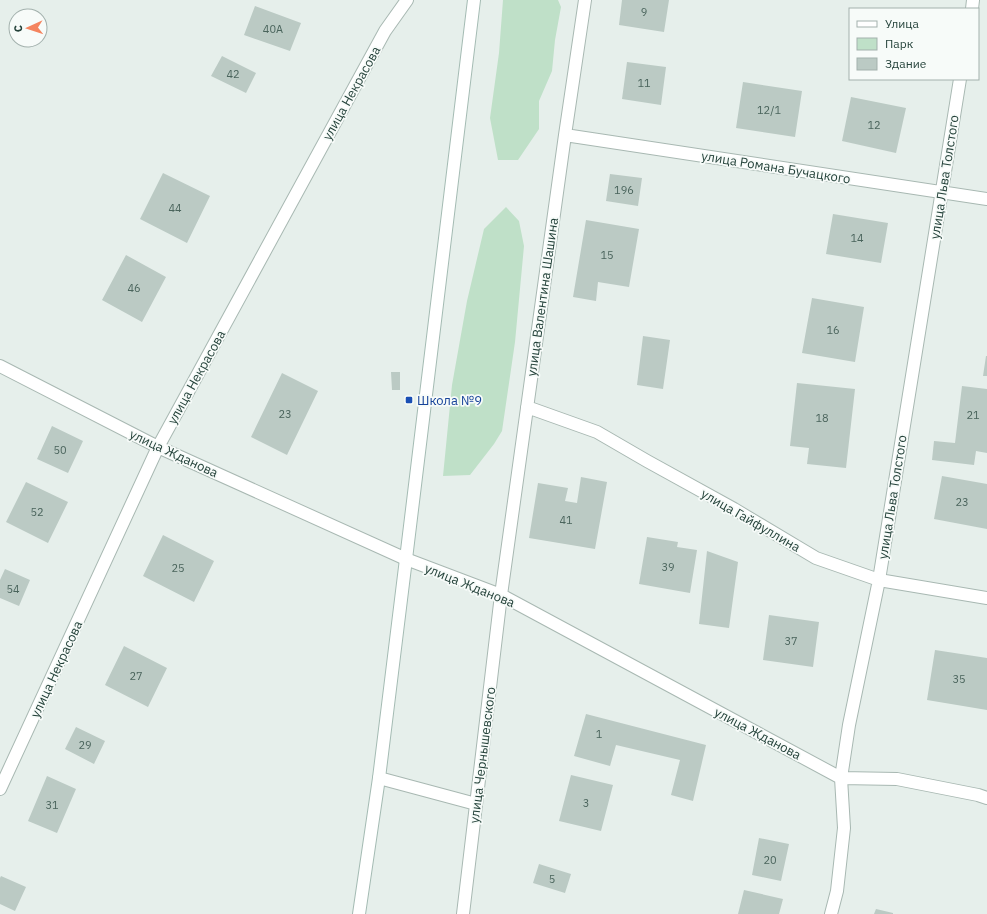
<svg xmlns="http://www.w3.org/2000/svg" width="987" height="914" viewBox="0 0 987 914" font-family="'IBM Plex Sans',sans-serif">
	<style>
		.green { fill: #bfe0c8 }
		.building { fill: #bbcac4 }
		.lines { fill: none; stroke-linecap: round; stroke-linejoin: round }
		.street-casing { stroke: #a8b8b2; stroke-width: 14 }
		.secondary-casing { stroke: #a4bbb3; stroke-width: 14 }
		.street { stroke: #fff; stroke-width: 12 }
		.secondary { stroke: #fff; stroke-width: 12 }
		.transit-dot { fill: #1a4fb4; stroke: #f7fbf9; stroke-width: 1.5 }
		.labels { text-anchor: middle; stroke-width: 3.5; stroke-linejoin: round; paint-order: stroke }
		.number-label { font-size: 11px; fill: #4a645c }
		.street-label { font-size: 13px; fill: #24423a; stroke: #f7fbf9 }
		.transit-label { font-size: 13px; fill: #164399; stroke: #f7fbf9; text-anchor: start }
	</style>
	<rect width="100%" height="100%" fill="#e6efeb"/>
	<path class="green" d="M 503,0 L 558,0 L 561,7 L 555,40 L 552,71 L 539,101 L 539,129 L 518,160 L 498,160 L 490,118 L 499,53 Z
		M 506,207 L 519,221 L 524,246 L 515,342 L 502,431 L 494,444 L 470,475 L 443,476 L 452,385 L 467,301 L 484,229 Z"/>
	<path class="building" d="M 622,0 L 669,0 L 664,32 L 619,25 Z
		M 255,6 L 301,23 L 290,51 L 244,35 Z
		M 222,56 L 256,73 L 246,93 L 211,76 Z
		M 627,62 L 666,67 L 661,105 L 622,99 Z
		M 743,82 L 802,91 L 795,137 L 736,128 Z
		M 851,97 L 906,108 L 896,153 L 842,141 Z
		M 163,173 L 210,196 L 187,243 L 140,219 Z
		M 610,174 L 642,178 L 638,206 L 606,201 Z
		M 833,214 L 888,223 L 881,263 L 826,254 Z
		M 586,220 L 639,229 L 629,287 L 598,282 L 596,301 L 573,297 Z
		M 126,255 L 166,277 L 142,322 L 102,300 Z
		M 812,298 L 864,307 L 855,362 L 802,353 Z
		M 643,336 L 670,340 L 663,389 L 637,385 Z
		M 986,356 L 987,356 L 987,376 L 983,376 Z
		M 391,372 L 400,372 L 400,390 L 392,390 Z
		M 282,373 L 318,391 L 287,455 L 251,437 Z
		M 797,383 L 855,389 L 846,468 L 807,464 L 809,448 L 790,446 Z
		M 962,386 L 987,389 L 987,453 L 976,451 L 974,465 L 932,460 L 934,441 L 955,443 Z
		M 52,426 L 83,441 L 68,473 L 37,459 Z
		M 942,476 L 987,484 L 987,529 L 934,519 Z
		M 581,477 L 607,482 L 595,549 L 529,538 L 538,483 L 568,488 L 565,501 L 577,503 Z
		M 26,482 L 68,502 L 48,543 L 6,522 Z
		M 163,535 L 214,561 L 194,602 L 143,576 Z
		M 647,537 L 678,542 L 677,547 L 697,550 L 690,593 L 639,584 Z
		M 707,551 L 738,562 L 729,628 L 699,624 Z
		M 5,569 L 30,580 L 19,606 L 0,598 L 0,580 Z
		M 769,615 L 819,622 L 813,667 L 763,660 Z
		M 124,646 L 167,668 L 148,707 L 105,685 Z
		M 935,650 L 987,658 L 987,710 L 927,700 Z
		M 586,714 L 706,745 L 693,801 L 671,795 L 680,760 L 616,745 L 610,766 L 574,756 Z
		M 76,727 L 105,741 L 94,764 L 65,749 Z
		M 571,775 L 613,785 L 601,831 L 559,821 Z
		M 47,776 L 76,789 L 57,833 L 28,821 Z
		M 759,838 L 789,844 L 781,881 L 752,875 Z
		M 539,864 L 571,874 L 565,893 L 533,883 Z
		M 1,876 L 26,887 L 15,911 L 0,904 L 0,878 Z
		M 744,890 L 783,899 L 779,914 L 738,914 Z
		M 876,909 L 893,913 L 893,914 L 874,914 Z"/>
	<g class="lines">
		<g class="street-casing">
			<path id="street" d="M 972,9 L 973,0
				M 565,135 L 987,199
				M 0,366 L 158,447 L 406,559 L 501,595 L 841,778 L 897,779 L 978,795 L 987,798
				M 527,407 L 597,432 L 647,461 L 734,509 L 816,558 L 879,580 L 987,598
				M 379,778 L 476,804
				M 0,789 L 158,447 L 385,31 L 407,0
				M 463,914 L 501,595 L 565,135 L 585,0
				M 831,914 L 837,891 L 844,828 L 841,778 L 849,725 L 879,580 L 960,79"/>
		</g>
		<g class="secondary-casing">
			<path id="secondary" d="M 359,914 L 379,778 L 406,559 L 474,0"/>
		</g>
		<use href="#street" class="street"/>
		<use href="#secondary" class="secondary"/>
	</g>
	<rect class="transit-dot" x="405" y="396" width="8" height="8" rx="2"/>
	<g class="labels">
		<g class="number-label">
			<text x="644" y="16">9</text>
			<text x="273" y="33">40А</text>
			<text x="233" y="78">42</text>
			<text x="644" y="87">11</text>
			<text x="769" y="114">12/1</text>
			<text x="874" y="129">12</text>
			<text x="624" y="194">196</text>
			<text x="175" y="212">44</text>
			<text x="857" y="242">14</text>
			<text x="607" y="259">15</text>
			<text x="134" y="292">46</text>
			<text x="833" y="334">16</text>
			<text x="285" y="418">23</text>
			<text x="973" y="419">21</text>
			<text x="822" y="422">18</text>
			<text x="60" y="454">50</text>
			<text x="962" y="506">23</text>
			<text x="37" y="516">52</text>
			<text x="566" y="524">41</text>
			<text x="668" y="571">39</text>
			<text x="178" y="572">25</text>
			<text x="13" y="593">54</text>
			<text x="791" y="645">37</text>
			<text x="136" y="680">27</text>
			<text x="959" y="683">35</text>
			<text x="599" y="738">1</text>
			<text x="85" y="749">29</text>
			<text x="586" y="807">3</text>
			<text x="52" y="809">31</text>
			<text x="770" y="864">20</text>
			<text x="552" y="883">5</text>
		</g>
		<g class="street-label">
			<text transform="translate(351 93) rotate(-61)" y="5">улица Некрасова</text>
			<text transform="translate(776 167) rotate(9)" y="5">улица Романа Бучацкого</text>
			<text transform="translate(944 177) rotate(-81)" y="5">улица Льва Толстого</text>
			<text transform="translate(542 297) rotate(-82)" y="5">улица Валентина Шашина</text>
			<text transform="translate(196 377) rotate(-61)" y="5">улица Некрасова</text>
			<text transform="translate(174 453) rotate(25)" y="5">улица Жданова</text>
			<text transform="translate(892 497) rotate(-81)" y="5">улица Льва Толстого</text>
			<text transform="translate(751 520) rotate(30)" y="5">улица Гайфуллина</text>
			<text transform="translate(470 585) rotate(22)" y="5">улица Жданова</text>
			<text transform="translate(56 669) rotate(-65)" y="5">улица Некрасова</text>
			<text transform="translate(758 733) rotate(28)" y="5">улица Жданова</text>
			<text transform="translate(482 755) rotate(-83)" y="5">улица Чернышевского</text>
		</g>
		<g class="transit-label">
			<text x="417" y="405">Школа №9</text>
		</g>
	</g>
	<rect x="849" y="8" width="130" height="72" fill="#f7fbf9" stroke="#a3b1ad"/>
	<rect x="857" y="21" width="20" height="6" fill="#ffffff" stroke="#a3b1ad"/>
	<text x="885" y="28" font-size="12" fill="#24423a">Улица</text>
	<rect x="857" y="38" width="20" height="12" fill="#bfe0c8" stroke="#a3b1ad"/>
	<text x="885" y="48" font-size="12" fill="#24423a">Парк</text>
	<rect x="857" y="58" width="20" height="12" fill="#bbcac4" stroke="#a3b1ad"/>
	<text x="885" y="68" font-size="12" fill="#24423a">Здание</text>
	<g transform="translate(28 28) rotate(267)"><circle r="19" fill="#f7fbf9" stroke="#a3b1ad"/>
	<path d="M0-3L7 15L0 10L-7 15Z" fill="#f4845f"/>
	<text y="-6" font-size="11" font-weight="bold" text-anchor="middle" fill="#24423a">С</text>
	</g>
</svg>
